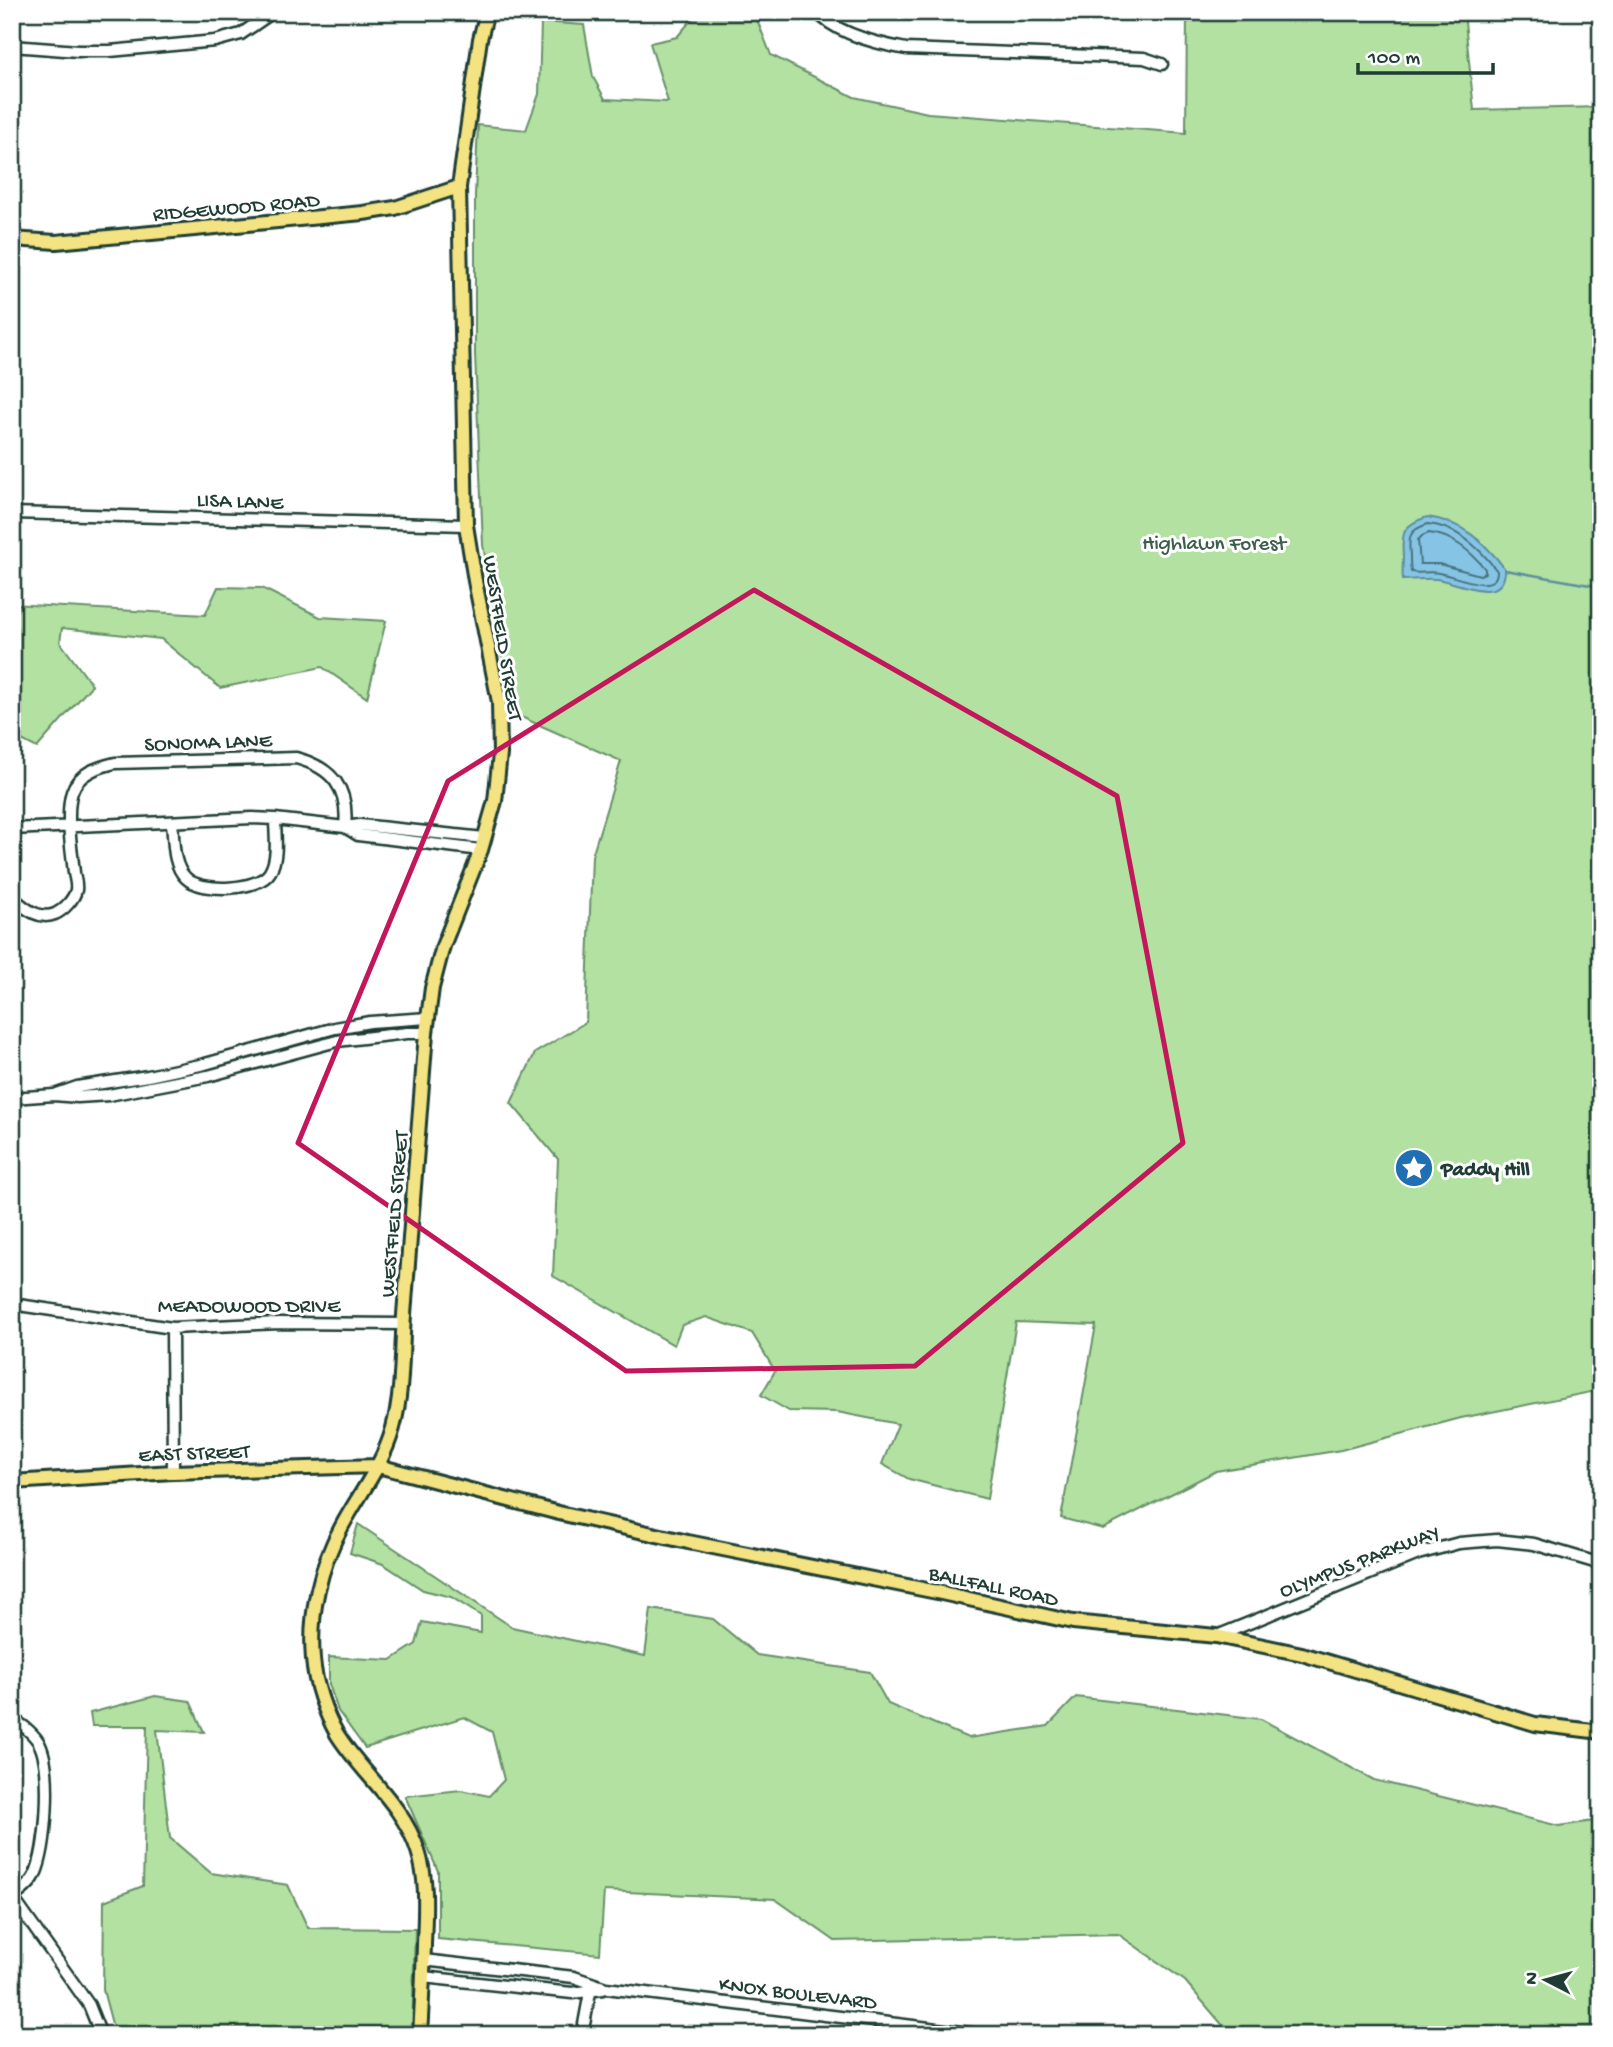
<svg xmlns="http://www.w3.org/2000/svg" width="1613" height="2047" viewBox="0 0 1613 2047" font-family="'Gochi Hand',sans-serif">
	<style>
		.green { fill: #b2e1a1; stroke: #688f6a; stroke-width: 2 }
		.water { fill: #86c4e6; stroke: #5d8e9f; stroke-width: 2 }
		.lines { fill: none; stroke-linecap: round; stroke-linejoin: round }
		.shore { stroke: #48737b; stroke-width: 2 }
		.stream { stroke: #5d8e9f; stroke-width: 2.5 }
		.minor-casing { stroke: #1f3d34; stroke-width: 15 }
		.major-casing { stroke: #1f3d34; stroke-width: 18 }
		.minor { stroke: #fff; stroke-width: 10 }
		.major { stroke: #f4e382; stroke-width: 12 }
		.marked { fill: none; stroke: #c2185b; stroke-width: 5; stroke-linejoin: round }
		.labels { text-anchor: middle; stroke-width: 6; stroke-linejoin: round; paint-order: stroke }
		.street-label { font-size: 21px; fill: #1f3d34; stroke: #fff }
		.park-label { font-size: 21px; fill: #3c5e4a; stroke: #fff }
		.poi-label { font-size: 21px; font-weight: bold; fill: #1f3d34; stroke: #fff; text-anchor: start }
	</style>
	<rect width="100%" height="100%" fill="#fff"/>
	<filter id="ink" filterUnits="userSpaceOnUse"><feTurbulence type="fractalNoise" baseFrequency=".0143" numOctaves="2"/><feDisplacementMap in="SourceGraphic" scale="14" xChannelSelector="R" yChannelSelector="G"/><feConvolveMatrix kernelMatrix="1 2 1 2 8 2 1 2 1" color-interpolation-filters="sRGB"/></filter>
	<g filter="url(#ink)">
		<path class="green" d="M 698,12 L 754,12 L 771,55 L 854,97 L 928,113 L 1186,133 L 1187,12 L 1464,12 L 1474,110 L 1601,107 L 1601,1390 L 1461,1418 L 1341,1450 L 1216,1471 L 1103,1529 L 1061,1518 L 1096,1325 L 1016,1322 L 987,1499 L 909,1479 L 882,1464 L 898,1424 L 837,1412 L 789,1411 L 761,1395 L 775,1371 L 752,1333 L 706,1317 L 682,1325 L 674,1345 L 553,1276 L 558,1159 L 511,1103 L 535,1053 L 586,1022 L 592,856 L 621,761 L 512,713 L 483,545 L 475,354 L 475,195 L 478,125 L 526,130 L 539,94 L 541,22 L 584,25 L 593,77 L 605,99 L 668,102 L 650,43 L 677,37 Z
			M 218,587 L 262,588 L 320,617 L 386,621 L 367,698 L 322,667 L 220,688 L 161,639 L 62,628 L 60,642 L 92,685 L 37,748 L 12,735 L 12,604 L 205,615 Z
			M 358,1524 L 512,1627 L 645,1656 L 651,1609 L 713,1619 L 757,1655 L 870,1672 L 888,1704 L 968,1738 L 1048,1726 L 1076,1697 L 1261,1719 L 1374,1780 L 1559,1826 L 1601,1820 L 1601,2035 L 1231,2035 L 1185,1981 L 1118,1934 L 835,1941 L 775,1899 L 604,1891 L 600,1954 L 438,1939 L 438,1871 L 405,1796 L 461,1790 L 489,1796 L 504,1780 L 492,1732 L 464,1717 L 365,1748 L 338,1711 L 329,1684 L 329,1657 L 391,1660 L 416,1644 L 422,1622 L 481,1633 L 481,1616 L 451,1597 L 423,1590 L 383,1564 L 350,1553 Z
			M 155,1696 L 190,1701 L 204,1732 L 157,1730 L 170,1838 L 211,1873 L 288,1885 L 308,1928 L 415,1929 L 412,2035 L 115,2035 L 103,1990 L 104,1901 L 143,1886 L 147,1726 L 92,1726 L 90,1713 Z"/>
		<path class="water" d="M 1427,517 C 1461,521 1485,542 1505,569 C 1505,608 1457,581 1436,579 C 1426,578 1414,580 1403,580 C 1402,572 1403,564 1403,556 C 1401,532 1403,525 1427,517 Z"/>
		<g class="lines">
			<path class="shore" d="M 1428,524 C 1458,527 1480,548 1497,571 C 1497,596 1453,575 1439,573 C 1429,571 1420,574 1411,572 C 1410,567 1410,561 1410,555 C 1408,536 1409,530 1428,524 Z
				M 1429,533 C 1451,535 1471,551 1485,569 L 1485,573 L 1480,575 L 1439,564 L 1420,564 L 1418,540 L 1422,536 Z"/>
			<path class="stream" d="M 1505,570 L 1601,587"/>
			<g class="minor-casing">
				<path id="minor" d="M 817,12 C 836,34 879,44 906,49 L 1144,58 L 1162,64
					M 12,46 L 78,51 L 110,51 L 215,41 L 241,34 L 273,12
					M 12,513 L 466,525
					M 172,822 C 174,840 172,865 186,878 C 201,893 259,891 270,872 C 279,857 275,835 275,819
					M 345,827 L 358,835 L 481,850
					M 12,829 L 252,818 L 275,819 L 345,827 L 360,825 L 484,838
					M 12,897 C 24,907 38,921 55,914 C 64,910 74,899 76,890 C 77,885 75,878 74,873 C 72,851 65,813 72,792 C 78,773 98,767 115,763 L 296,758 C 333,768 349,789 345,827
					M 57,1094 L 77,1087 L 148,1076 L 205,1064 L 335,1028 L 370,1022 L 428,1018
					M 12,1098 L 54,1095 L 78,1097 L 109,1095 L 208,1076 L 337,1041 L 407,1033 L 426,1033
					M 12,1304 L 172,1328 L 280,1323 L 403,1324
					M 172,1328 L 173,1472
					M 1217,1636 L 1418,1554 L 1459,1543 L 1497,1540 L 1534,1544 L 1601,1564
					M 12,1720 C 22,1723 36,1736 40,1745 C 52,1771 47,1849 35,1875 C 31,1884 20,1892 12,1898
					M 13,1898 L 89,2005 L 101,2035
					M 423,1960 L 574,1977 L 606,1988 L 986,2035
					M 423,1977 L 572,1993 L 603,1989
					M 582,2035 L 591,1987"/>
			</g>
			<g class="major-casing">
				<path id="major" d="M 12,239 L 56,242 L 363,213 L 395,208 L 459,187
					M 12,1482 L 173,1472 L 378,1466 L 559,1513 L 688,1542 L 937,1592 L 1073,1622 L 1216,1636 L 1302,1654 L 1535,1724 L 1601,1732
					M 420,2035 C 422,2005 423,1975 424,1945 C 425,1913 428,1881 418,1851 C 403,1804 362,1774 337,1734 C 325,1713 315,1684 313,1659 C 309,1614 320,1566 342,1526 C 359,1494 383,1465 393,1428 C 404,1388 401,1344 405,1302 C 412,1213 419,1123 426,1033 L 432,988 L 443,946 L 481,850 L 495,801 L 500,754 L 499,702 L 475,581 L 466,525 L 459,187 L 480,39 L 487,12"/>
			</g>
			<use href="#minor" class="minor"/>
			<use href="#major" class="major"/>
		</g>
	</g>
	<path class="marked" d="M 754,590 L 1117,796 L 1183,1143 L 915,1366 L 626,1371 L 298,1143 L 448,781 Z"/>
	<defs>
		<g id="sight-disc" transform="scale(2.0125)"><circle r="9.5" fill="#1f6fb2" stroke="#fff"/><path d="M0-6L1.8-2.2L6-1.7L2.9 1.2L3.7 5.4L0 3.3L-3.7 5.4L-2.9 1.2L-6-1.7L-1.8-2.2Z" fill="#fff"/></g>
	</defs>
	<g fill-rule="evenodd">
		<use href="#sight-disc" x="1414" y="1168"/>
	</g>
	<g class="labels">
		<g class="street-label">
			<text transform="translate(236 206) rotate(-5)" y="7">RIDGEWOOD ROAD</text>
			<text transform="translate(240 500) rotate(2)" y="7">LISA LANE</text>
			<text transform="translate(504 638) rotate(81)" y="7">WESTFIELD STREET</text>
			<text transform="translate(208 741) rotate(-2)" y="7">SONOMA LANE</text>
			<text transform="translate(393 1214) rotate(-85)" y="7">WESTFIELD STREET</text>
			<text x="249" y="1312">MEADOWOOD DRIVE</text>
			<text transform="translate(194 1452) rotate(-2)" y="7">EAST STREET</text>
			<text transform="translate(1359 1560) rotate(-21)" y="7">OLYMPUS PARKWAY</text>
			<text transform="translate(994 1585) rotate(12)" y="7">BALLFALL ROAD</text>
			<text transform="translate(798 1992) rotate(7)" y="7">KNOX BOULEVARD</text>
		</g>
		<g class="park-label">
			<text x="1214" y="549">Highlawn Forest</text>
		</g>
		<g class="poi-label">
			<text x="1441" y="1175">Paddy Hill</text>
		</g>
	</g>
	<rect width="1613" height="2047" fill="none" stroke="#fff" stroke-width="42"/>
	<rect x="21" y="21" width="1571" height="2005" fill="none" stroke="#1f3d34" stroke-width="2.5" filter="url(#ink)"/>
	<g transform="translate(1546 1980) rotate(276)" stroke="#ffffff" stroke-width="5" paint-order="stroke">
	<path d="M0-5L12 26L0 18L-12 26Z" fill="#1f3d34"/>
	<text y="-10" font-size="19" font-weight="bold" text-anchor="middle" fill="#1f3d34">N</text>
	</g>
	<path d="M1358 63v10h135v-10" fill="none" stroke="#1f3d34" stroke-width="3.5"/>
	<text x="1368" y="63" font-size="21" fill="#1f3d34" stroke="#ffffff" stroke-width="5" paint-order="stroke">100 m</text>
</svg>
